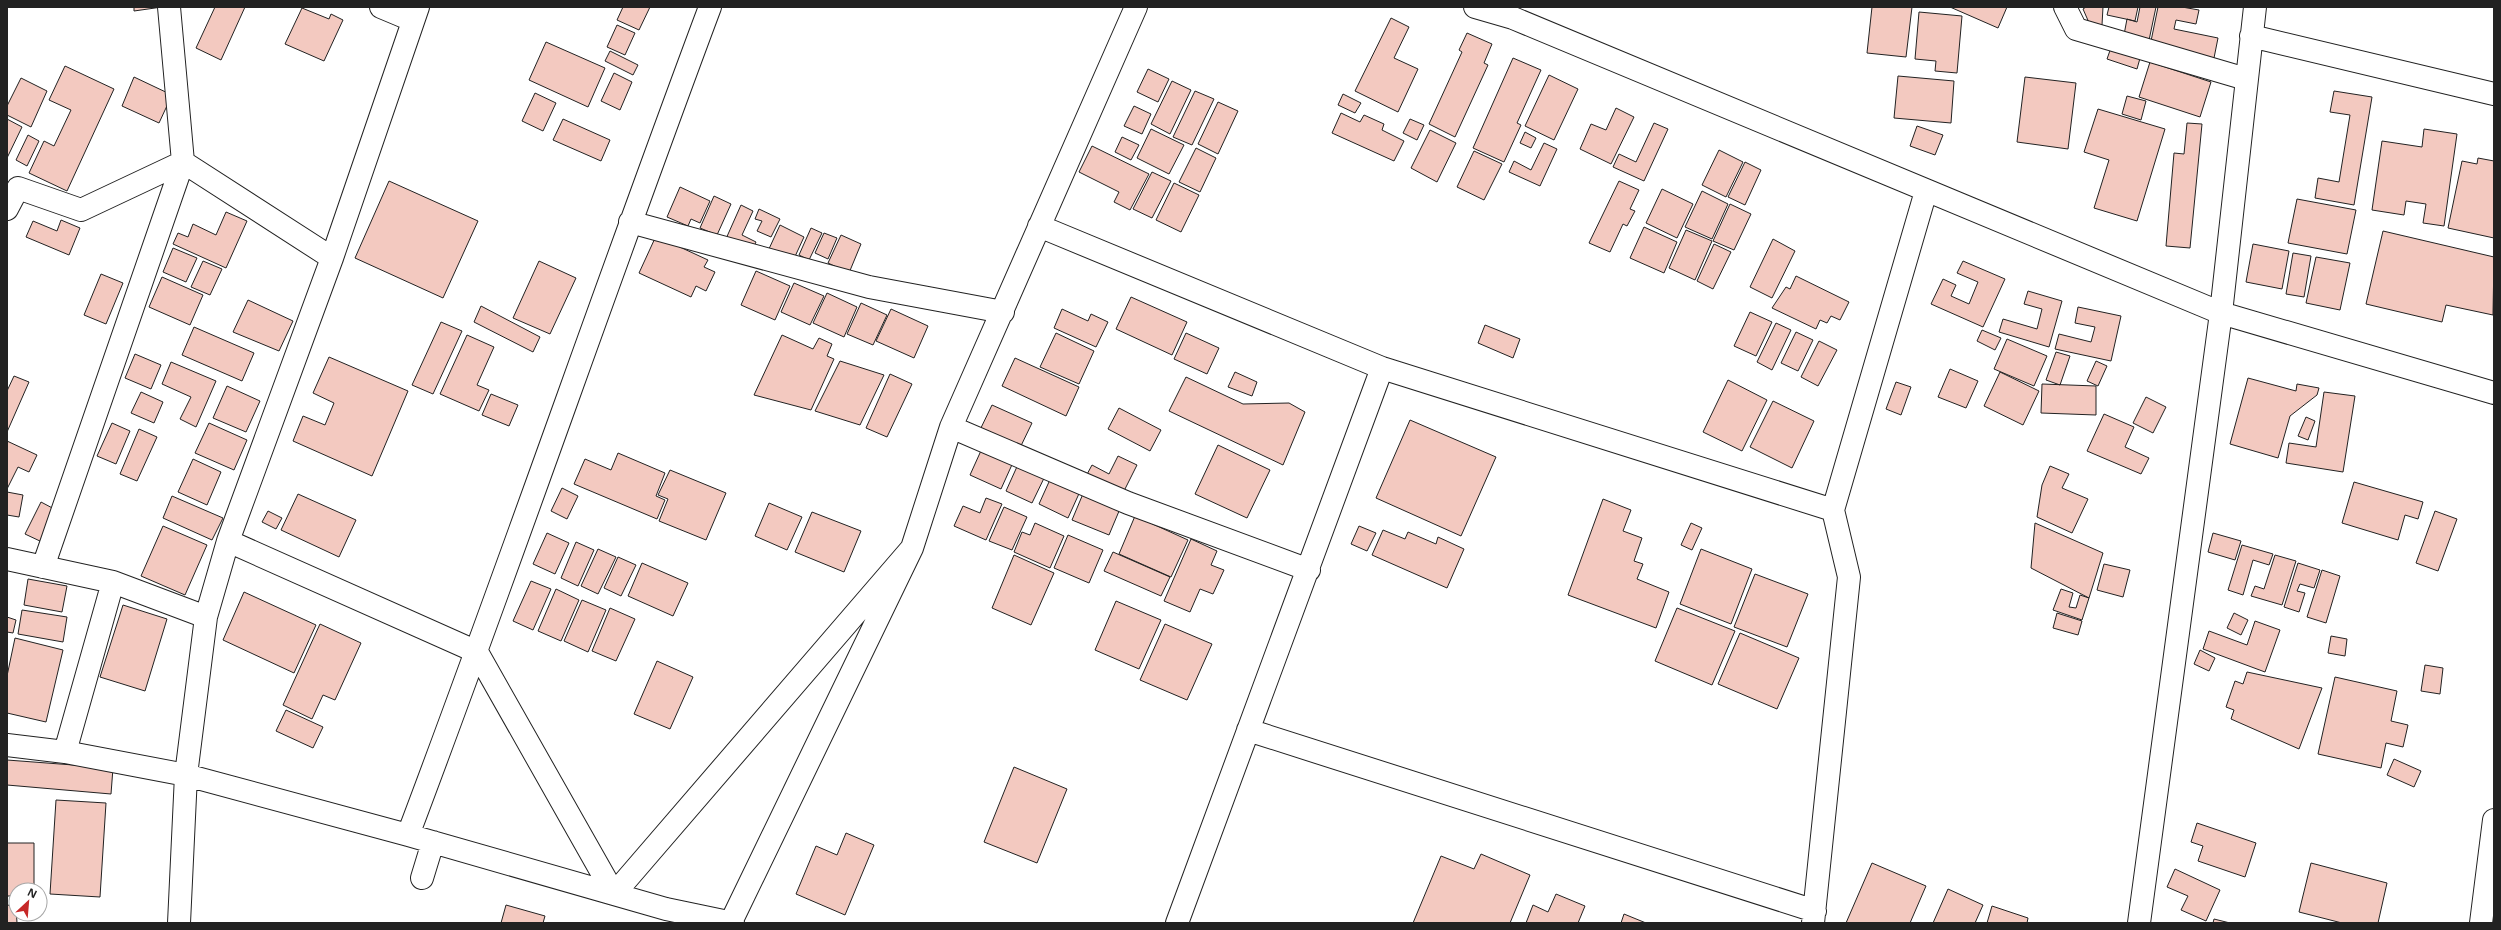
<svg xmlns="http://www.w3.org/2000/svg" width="2501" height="930" viewBox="0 0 2501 930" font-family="'Open Sans',sans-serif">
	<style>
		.building { fill: #f3c9c0; stroke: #222 }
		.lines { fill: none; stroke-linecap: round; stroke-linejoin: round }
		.minor-casing { stroke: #222; stroke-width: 24 }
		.minor { stroke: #fff; stroke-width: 22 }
	</style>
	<rect width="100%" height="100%" fill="#fff"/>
	<path class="building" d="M 134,7 L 162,7 L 134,11 Z
		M 215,7 L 245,7 L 221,60 L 196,48 Z
		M 623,7 L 650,7 L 639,30 L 617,20 Z
		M 1872,7 L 1912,7 L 1906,57 L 1867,53 Z
		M 1950,7 L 2007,7 L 1998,28 Z
		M 2086,7 L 2103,7 L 2102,25 L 2090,25 L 2083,9 Z
		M 2109,7 L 2138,7 L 2135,21 L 2107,15 Z
		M 2140,7 L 2156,7 L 2148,45 L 2123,40 L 2127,19 L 2137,22 Z
		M 2158,7 L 2182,7 L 2199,10 L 2196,24 L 2176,20 L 2174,29 L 2218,38 L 2214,58 L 2150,46 Z
		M 302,8 L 329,19 L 331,14 L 343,20 L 324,61 L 285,44 Z
		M 1919,12 L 1962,16 L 1957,73 L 1935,71 L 1936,61 L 1915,59 Z
		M 1391,18 L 1409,27 L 1394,58 L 1418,69 L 1398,112 L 1355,91 Z
		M 617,25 L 635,33 L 625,55 L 607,47 Z
		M 1467,33 L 1492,44 L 1484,63 L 1488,65 L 1455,137 L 1429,124 L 1462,52 L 1459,50 Z
		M 546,42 L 605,68 L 588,107 L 529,80 Z
		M 2113,42 L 2142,51 L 2137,69 L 2107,59 Z
		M 610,51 L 638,65 L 633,75 L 605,61 Z
		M 1513,58 L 1541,70 L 1517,123 L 1521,125 L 1504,162 L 1473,148 Z
		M 2150,62 L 2211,82 L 2200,117 L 2139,97 Z
		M 65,66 L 114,89 L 67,191 L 29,173 L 44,141 L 54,146 L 71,110 L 49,100 Z
		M 1148,69 L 1169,79 L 1158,102 L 1137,92 Z
		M 614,73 L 632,82 L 620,110 L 601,101 Z
		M 1549,75 L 1578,89 L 1554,140 L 1525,126 Z
		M 1898,76 L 1954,81 L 1951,123 L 1894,118 Z
		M 134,77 L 172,95 L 159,123 L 122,106 Z
		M 2025,77 L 2076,83 L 2068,149 L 2017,142 Z
		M 21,78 L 47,91 L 31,127 L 7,115 L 7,106 Z
		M 1172,81 L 1191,90 L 1170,134 L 1151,124 Z
		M 1195,91 L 1214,99 L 1192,145 L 1173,137 Z
		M 2334,91 L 2372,97 L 2354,205 L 2315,198 L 2318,178 L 2339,182 L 2350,115 L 2330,112 Z
		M 535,93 L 556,103 L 543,131 L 522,121 Z
		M 1343,94 L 1361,103 L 1355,113 L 1338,105 Z
		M 2127,96 L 2146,101 L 2141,120 L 2122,114 Z
		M 1218,102 L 1238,111 L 1218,154 L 1198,144 Z
		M 1134,106 L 1151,114 L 1142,134 L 1124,126 Z
		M 1616,108 L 1634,117 L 1611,164 L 1580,149 L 1591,124 L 1606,130 Z
		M 2098,109 L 2165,129 L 2137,221 L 2094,208 L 2109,160 L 2084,152 Z
		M 1341,113 L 1360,122 L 1364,115 L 1384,124 L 1382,130 L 1404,141 L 1394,161 L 1332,133 Z
		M 7,119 L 22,127 L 7,158 Z
		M 563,119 L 610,140 L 601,161 L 553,140 Z
		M 1410,119 L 1424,125 L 1417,140 L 1403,133 Z
		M 1654,123 L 1668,129 L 1644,181 L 1613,167 L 1619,154 L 1636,162 Z
		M 2187,123 L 2202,124 L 2190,248 L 2166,246 L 2174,153 L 2184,154 Z
		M 1917,126 L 1943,135 L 1935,155 L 1910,146 Z
		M 1151,129 L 1184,145 L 1169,174 L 1137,158 Z
		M 2424,129 L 2457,134 L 2444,226 L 2423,223 L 2426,204 L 2406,201 L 2404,215 L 2372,210 L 2382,141 L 2422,147 Z
		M 1430,130 L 1456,143 L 1437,182 L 1411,168 Z
		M 1525,132 L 1536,138 L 1531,148 L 1520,143 Z
		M 28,135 L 39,141 L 27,166 L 16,160 Z
		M 1122,137 L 1139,145 L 1131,160 L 1115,152 Z
		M 1544,143 L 1557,149 L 1540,186 L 1509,172 L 1514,161 L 1531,170 Z
		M 1092,146 L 1149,174 L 1130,210 L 1114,202 L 1119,192 L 1079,172 Z
		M 1196,148 L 1216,158 L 1200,192 L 1179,182 Z
		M 1719,150 L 1743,162 L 1726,197 L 1702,185 Z
		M 1474,151 L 1502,164 L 1484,200 L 1457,187 Z
		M 2478,158 L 2494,161 L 2494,238 L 2448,228 L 2462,161 L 2477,164 Z
		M 1745,162 L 1761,170 L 1745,205 L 1728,197 Z
		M 1152,172 L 1171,181 L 1152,218 L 1133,209 Z
		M 389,181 L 478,221 L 443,298 L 355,258 Z
		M 1619,181 L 1639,190 L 1630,209 L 1635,211 L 1627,226 L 1623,224 L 1610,252 L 1589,243 Z
		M 1174,183 L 1199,195 L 1181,232 L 1156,220 Z
		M 680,187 L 710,201 L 700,223 L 691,219 L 688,226 L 667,217 Z
		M 1662,189 L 1693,204 L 1677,238 L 1646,223 Z
		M 1702,191 L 1728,204 L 1712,239 L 1685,227 Z
		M 714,196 L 731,204 L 717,235 L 700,228 Z
		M 2297,199 L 2356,210 L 2347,254 L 2288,243 Z
		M 1730,204 L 1751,214 L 1734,250 L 1713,241 Z
		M 741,205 L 753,211 L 742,235 L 756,242 L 751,253 L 725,241 Z
		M 759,209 L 780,219 L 771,237 L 757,231 L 762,221 L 755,219 Z
		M 226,212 L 247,221 L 226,268 L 173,244 L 178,233 L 188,237 L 193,224 L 216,235 Z
		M 61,220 L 80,228 L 69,255 L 26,237 L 33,221 L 57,231 Z
		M 780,225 L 804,237 L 792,263 L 768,251 Z
		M 1644,227 L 1677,242 L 1664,273 L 1630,258 Z
		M 811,228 L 822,233 L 809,260 L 799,255 Z
		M 1686,230 L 1712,241 L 1695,280 L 1669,268 Z
		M 2383,231 L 2494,257 L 2493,315 L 2446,305 L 2442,322 L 2366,304 Z
		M 824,233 L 837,238 L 828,259 L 815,253 Z
		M 841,235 L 861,244 L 849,273 L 828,263 Z
		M 656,236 L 708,260 L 704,267 L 715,272 L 706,291 L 696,286 L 691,297 L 639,273 Z
		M 1773,239 L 1795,251 L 1772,298 L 1750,287 Z
		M 1714,244 L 1731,252 L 1713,289 L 1697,281 Z
		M 2253,244 L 2289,251 L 2282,289 L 2246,282 Z
		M 173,248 L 197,258 L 186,282 L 163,272 Z
		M 2293,253 L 2311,256 L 2304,297 L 2286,294 Z
		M 2316,257 L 2350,263 L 2340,310 L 2306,303 Z
		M 203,261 L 222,269 L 210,295 L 191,287 Z
		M 539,261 L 576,278 L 550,334 L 513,318 Z
		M 1963,261 L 2005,279 L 1983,327 L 1931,304 L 1943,279 L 1956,285 L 1951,296 L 1969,304 L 1978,282 L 1957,273 Z
		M 756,271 L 790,286 L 775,320 L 741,305 Z
		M 101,274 L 123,283 L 106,324 L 84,315 Z
		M 1796,276 L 1849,302 L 1840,320 L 1831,316 L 1827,323 L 1820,320 L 1816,329 L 1772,308 L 1786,287 L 1790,289 Z
		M 162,277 L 203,295 L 190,325 L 149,307 Z
		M 794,283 L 824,296 L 810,325 L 781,312 Z
		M 2028,291 L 2062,301 L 2049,347 L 1999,332 L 2003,319 L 2037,329 L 2042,309 L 2024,304 Z
		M 827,293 L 857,307 L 844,337 L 813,323 Z
		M 1131,297 L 1187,322 L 1172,355 L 1116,329 Z
		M 248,300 L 293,321 L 279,351 L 233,332 Z
		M 861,303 L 887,315 L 873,345 L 847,334 Z
		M 481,306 L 540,337 L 533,352 L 474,322 Z
		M 2078,307 L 2121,316 L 2111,361 L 2055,349 L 2059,334 L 2091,342 L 2095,327 L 2075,323 Z
		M 891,309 L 928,326 L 914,358 L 876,341 Z
		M 1062,309 L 1088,321 L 1091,314 L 1108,322 L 1096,347 L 1054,328 Z
		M 1750,312 L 1772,322 L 1756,356 L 1734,346 Z
		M 441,322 L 462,331 L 433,394 L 412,385 Z
		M 1776,323 L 1791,330 L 1772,370 L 1757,362 Z
		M 1485,325 L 1520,339 L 1513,358 L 1478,343 Z
		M 194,327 L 254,353 L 242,381 L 182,355 Z
		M 1982,330 L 2001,338 L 1995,350 L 1977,341 Z
		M 1796,332 L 1813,340 L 1798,371 L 1781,363 Z
		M 1056,333 L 1094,351 L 1079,384 L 1040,367 Z
		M 1186,333 L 1219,348 L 1207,374 L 1174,359 Z
		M 467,335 L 494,347 L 477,385 L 489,390 L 479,411 L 440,394 Z
		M 782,335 L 813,349 L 819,338 L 832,344 L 827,356 L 834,359 L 811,410 L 754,395 Z
		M 2007,339 L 2047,356 L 2034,386 L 1994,369 Z
		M 1819,341 L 1837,350 L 1818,386 L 1801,377 Z
		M 2056,352 L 2070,356 L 2060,385 L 2046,380 Z
		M 135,354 L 161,365 L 151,389 L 125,378 Z
		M 329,357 L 408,391 L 372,476 L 293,441 L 303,416 L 325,425 L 334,403 L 313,393 Z
		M 1015,358 L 1079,387 L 1066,416 L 1002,386 Z
		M 840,361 L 884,375 L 860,425 L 815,411 Z
		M 2096,361 L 2107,366 L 2098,386 L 2087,381 Z
		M 171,362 L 216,381 L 196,427 L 180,419 L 191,397 L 162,384 Z
		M 1950,369 L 1978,381 L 1966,408 L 1938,397 Z
		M 1235,372 L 1257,382 L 1252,396 L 1228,387 Z
		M 2000,372 L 2039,391 L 2023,425 L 1984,406 Z
		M 890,374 L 912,384 L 887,437 L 866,428 Z
		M 14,376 L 29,382 L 7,432 L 7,391 Z
		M 1186,377 L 1243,404 L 1289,403 L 1305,412 L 1283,465 L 1169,411 Z
		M 2248,378 L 2296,391 L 2297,384 L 2319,388 L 2317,395 L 2290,416 L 2278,458 L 2230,444 Z
		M 1728,380 L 1767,400 L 1742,451 L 1703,432 Z
		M 1896,382 L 1911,387 L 1901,415 L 1886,409 Z
		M 2042,384 L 2096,386 L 2096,415 L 2041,413 Z
		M 227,386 L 260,401 L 246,432 L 213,418 Z
		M 141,392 L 163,402 L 154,423 L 131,413 Z
		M 2324,392 L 2355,396 L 2343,472 L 2286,463 L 2289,443 L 2316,447 Z
		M 491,394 L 518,405 L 509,426 L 482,415 Z
		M 2146,397 L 2166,407 L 2153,433 L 2133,423 Z
		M 1773,401 L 1814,421 L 1792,468 L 1750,447 Z
		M 992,405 L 1032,423 L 1018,452 L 978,434 Z
		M 1119,408 L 1161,430 L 1150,451 L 1108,429 Z
		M 2104,414 L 2134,427 L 2125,447 L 2149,458 L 2141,474 L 2087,451 Z
		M 2306,417 L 2315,421 L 2308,440 L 2298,436 Z
		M 1410,420 L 1496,457 L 1461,536 L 1376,498 Z
		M 112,423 L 130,431 L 116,464 L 97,456 Z
		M 209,423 L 247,440 L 234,470 L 195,453 Z
		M 139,429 L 157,437 L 137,481 L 120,474 Z
		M 7,441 L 37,455 L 29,472 L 18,467 L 7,489 Z
		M 984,444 L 1015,458 L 1001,489 L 970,475 Z
		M 1218,445 L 1270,470 L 1247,518 L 1195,494 Z
		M 618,453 L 665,473 L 656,496 L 665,500 L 657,519 L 574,484 L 585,459 L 611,470 Z
		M 1118,456 L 1137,465 L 1121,497 L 1085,478 L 1092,465 L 1109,474 Z
		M 193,459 L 221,472 L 207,505 L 178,492 Z
		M 1020,460 L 1047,472 L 1032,503 L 1006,491 Z
		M 2050,466 L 2069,474 L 2062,488 L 2088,499 L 2072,533 L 2037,517 L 2042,485 Z
		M 670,470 L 726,493 L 706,540 L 659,521 L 668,499 L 658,495 Z
		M 1053,473 L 1082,487 L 1068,518 L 1039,504 Z
		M 2354,482 L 2423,502 L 2418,519 L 2405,515 L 2398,540 L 2342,523 Z
		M 562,488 L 578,496 L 567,519 L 551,511 Z
		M 1085,489 L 1122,504 L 1109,535 L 1072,520 Z
		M 7,492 L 23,495 L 19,517 L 7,515 Z
		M 298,494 L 356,520 L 339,557 L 281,530 Z
		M 172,496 L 223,518 L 212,540 L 163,518 Z
		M 986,498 L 1002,504 L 986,540 L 954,526 L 963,506 L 980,513 Z
		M 1603,499 L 1631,510 L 1623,531 L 1642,538 L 1634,561 L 1643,564 L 1637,579 L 1669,592 L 1656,628 L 1568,595 Z
		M 41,502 L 58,511 L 42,542 L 25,534 Z
		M 769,503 L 802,517 L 787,550 L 755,536 Z
		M 1004,507 L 1027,517 L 1012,550 L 989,541 Z
		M 268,511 L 282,518 L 276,529 L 262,522 Z
		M 2435,511 L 2457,519 L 2438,571 L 2416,563 Z
		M 812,512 L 861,531 L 844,572 L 795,552 Z
		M 1135,516 L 1188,540 L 1171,577 L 1119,554 Z
		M 1035,523 L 1064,536 L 1050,568 L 1014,552 L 1022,532 L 1030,535 Z
		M 1691,523 L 1702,528 L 1692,550 L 1681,545 Z
		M 2035,523 L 2103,553 L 2089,598 L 2031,568 Z
		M 163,526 L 207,545 L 185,595 L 141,576 Z
		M 1359,526 L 1376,533 L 1367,551 L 1351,544 Z
		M 1383,530 L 1405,539 L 1408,532 L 1436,544 L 1438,537 L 1464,549 L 1447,588 L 1372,555 Z
		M 547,533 L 569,543 L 555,574 L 533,564 Z
		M 2213,533 L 2241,541 L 2235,560 L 2208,552 Z
		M 1068,535 L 1103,550 L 1089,583 L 1054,568 Z
		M 1191,539 L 1217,551 L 1211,565 L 1224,570 L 1213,594 L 1200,589 L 1190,612 L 1164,601 Z
		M 576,542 L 594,550 L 578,586 L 561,578 Z
		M 2242,545 L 2273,554 L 2269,565 L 2253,560 L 2243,595 L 2228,590 Z
		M 598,549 L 616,557 L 598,594 L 581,586 Z
		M 1701,549 L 1752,569 L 1731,624 L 1680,604 Z
		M 1113,552 L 1170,577 L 1161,596 L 1104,571 Z
		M 1014,555 L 1054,573 L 1031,625 L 992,608 Z
		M 2275,555 L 2296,561 L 2282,605 L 2251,596 L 2255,586 L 2264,589 Z
		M 618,557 L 636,565 L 621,596 L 604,588 Z
		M 642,563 L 688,583 L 673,616 L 628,596 Z
		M 2298,563 L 2320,570 L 2314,588 L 2300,584 L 2297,591 L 2305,593 L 2299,612 L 2284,607 Z
		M 2104,564 L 2130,570 L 2123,597 L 2097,590 Z
		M 2322,570 L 2340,576 L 2326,623 L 2307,617 Z
		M 1755,574 L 1808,594 L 1787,647 L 1734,627 Z
		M 28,579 L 67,586 L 62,612 L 24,605 Z
		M 531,581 L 551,589 L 533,630 L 513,621 Z
		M 556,589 L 579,600 L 561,641 L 538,631 Z
		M 2061,589 L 2073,593 L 2069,607 L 2076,608 L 2080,595 L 2089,598 L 2082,620 L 2053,610 Z
		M 244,592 L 316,625 L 294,673 L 223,640 Z
		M 582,600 L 606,610 L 588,652 L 564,641 Z
		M 1116,601 L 1161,620 L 1139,669 L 1095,650 Z
		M 123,605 L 167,619 L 145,691 L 100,677 Z
		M 610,608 L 635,619 L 616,661 L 592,651 Z
		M 1677,608 L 1735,631 L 1712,685 L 1655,661 Z
		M 22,610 L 67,617 L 63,642 L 18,634 Z
		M 2057,613 L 2082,621 L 2078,635 L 2053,628 Z
		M 2234,613 L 2248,620 L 2241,635 L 2227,628 Z
		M 7,617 L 16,620 L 13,633 L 7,632 Z
		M 2255,621 L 2280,630 L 2265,672 L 2203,649 L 2209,631 L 2247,645 Z
		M 320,624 L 361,643 L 335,700 L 323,695 L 312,719 L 283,705 Z
		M 1165,624 L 1212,644 L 1187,700 L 1140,680 Z
		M 1740,633 L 1799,658 L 1777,709 L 1718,684 Z
		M 2331,636 L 2347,639 L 2345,656 L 2328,653 Z
		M 15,638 L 63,650 L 46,722 L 7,713 L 7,676 Z
		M 2200,650 L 2215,658 L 2209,671 L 2194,664 Z
		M 657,661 L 693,677 L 670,729 L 634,714 Z
		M 2425,665 L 2443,668 L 2440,694 L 2421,691 Z
		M 2247,672 L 2322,688 L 2299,749 L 2231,719 L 2234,710 L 2226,707 L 2235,681 L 2243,684 Z
		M 2335,677 L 2397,691 L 2391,721 L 2408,725 L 2403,747 L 2386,743 L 2381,768 L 2318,754 Z
		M 286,710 L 323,727 L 313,748 L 276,731 Z
		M 2394,759 L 2421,771 L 2414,787 L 2387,775 Z
		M 7,760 L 113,768 L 111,794 L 7,785 Z
		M 1014,767 L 1067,789 L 1037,863 L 984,842 Z
		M 56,800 L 106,803 L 100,897 L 50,894 Z
		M 2197,823 L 2256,843 L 2245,877 L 2198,861 L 2203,846 L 2191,842 Z
		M 846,833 L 874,845 L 845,915 L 796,894 L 816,846 L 837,855 Z
		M 7,843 L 34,843 L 34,890 L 16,890 L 16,896 L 7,896 Z
		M 1481,854 L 1530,875 L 1510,923 L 1413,923 L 1441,856 L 1474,869 Z
		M 1872,863 L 1926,886 L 1910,923 L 1846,923 Z
		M 2311,863 L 2387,883 L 2378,923 L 2342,923 L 2299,912 Z
		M 2175,869 L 2220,890 L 2206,921 L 2181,910 L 2188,896 L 2167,887 Z
		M 1948,889 L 1983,905 L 1975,923 L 1933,923 Z
		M 1556,894 L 1585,906 L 1578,923 L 1526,923 L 1533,905 L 1548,912 Z
		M 7,905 L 16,906 L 17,923 L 7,923 Z
		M 506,905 L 545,916 L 543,923 L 501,923 Z
		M 1992,906 L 2028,918 L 2027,923 L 1987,923 Z
		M 1624,914 L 1646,923 L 1621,923 Z
		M 2214,919 L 2230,923 L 2213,923 Z"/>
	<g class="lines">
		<g class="minor-casing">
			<path id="minor" d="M 381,7 L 412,20
				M 1475,7 L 1513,18 L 2221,313 L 2494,393
				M 2065,7 L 2076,29 L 2246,79
				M 2251,36 L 2494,94
				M 7,209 L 18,188 L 81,210 L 183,162 L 332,258
				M 630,222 L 869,287 L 1003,312
				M 1039,226 L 1382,368 L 1833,510
				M 951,427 L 1128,503 L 1309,570
				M 228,541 L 477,652 L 614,894 L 912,548
				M 7,559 L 113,582 L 206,617
				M 43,567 L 183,162 L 169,7
				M 1248,730 L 1815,911
				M 7,745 L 65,752 L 186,775 L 408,835 L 666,909 L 733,923
				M 65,752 L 113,582
				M 408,835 C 512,560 607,282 710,7
				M 422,878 L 433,842
				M 731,922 L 912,548 L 951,427 L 1136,7
				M 179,923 L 186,775 L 206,617 L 228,541 L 332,258 L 418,7
				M 1177,923 L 1382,368
				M 1813,923 L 1849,577 L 1833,510 L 1926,191
				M 2139,923 L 2221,313 L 2255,7
				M 2481,923 L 2494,820"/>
		</g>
		<use href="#minor" class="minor"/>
	</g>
	<rect width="2501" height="930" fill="none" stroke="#222222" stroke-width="16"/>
	<g transform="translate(28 902) rotate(26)"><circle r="19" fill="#ffffff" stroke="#a7a7a7"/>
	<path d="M0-3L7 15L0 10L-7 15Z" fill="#c62828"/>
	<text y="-6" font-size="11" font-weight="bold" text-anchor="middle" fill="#222222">N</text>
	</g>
</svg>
